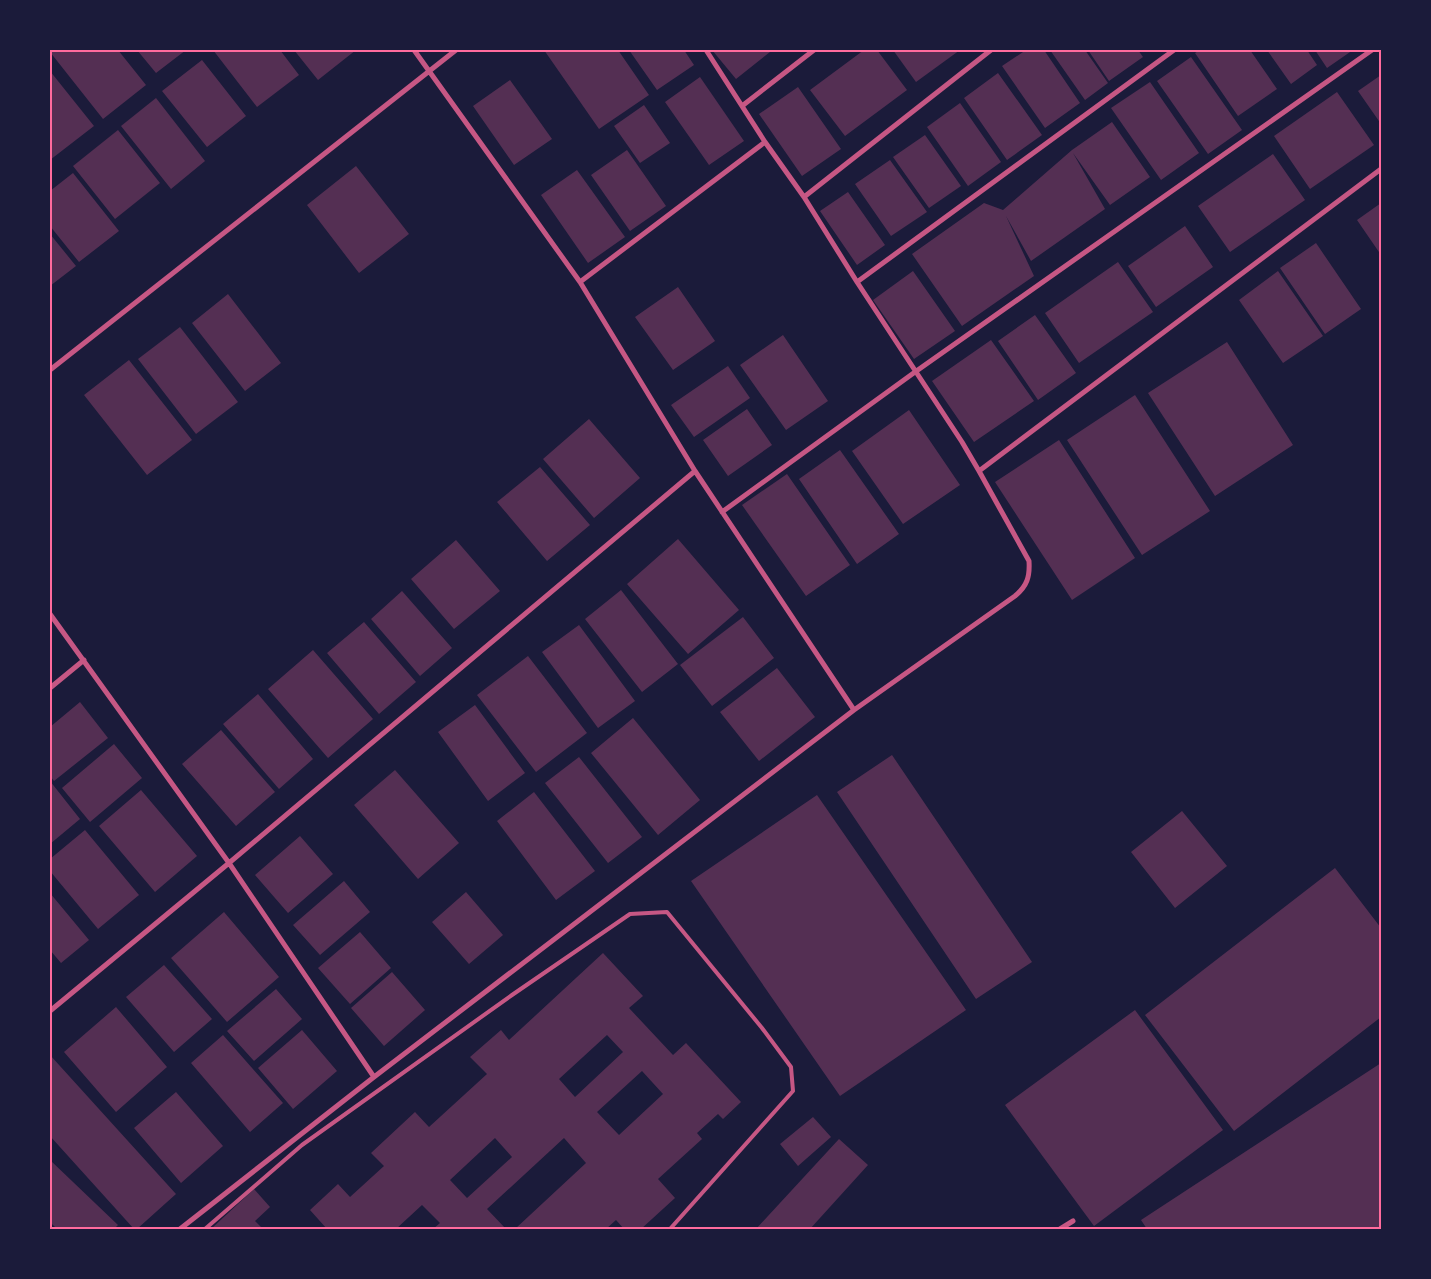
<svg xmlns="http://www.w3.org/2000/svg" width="1431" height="1279" viewBox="0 0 1431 1279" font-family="Figtree,sans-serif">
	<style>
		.building { fill: #542f53; fill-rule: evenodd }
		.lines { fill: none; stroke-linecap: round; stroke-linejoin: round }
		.service { stroke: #c65784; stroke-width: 4 }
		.minor { stroke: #c65784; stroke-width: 5 }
		.neatline { fill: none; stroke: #ff6b9d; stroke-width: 2 }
	</style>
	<rect width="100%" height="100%" fill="#1b1b3a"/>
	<path class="building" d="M 52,50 L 118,50 L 146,85 L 103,119 L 50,52 Z
		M 137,50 L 186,50 L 156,73 Z
		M 213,50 L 280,50 L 299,75 L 257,107 Z
		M 294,50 L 356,50 L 318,80 Z
		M 544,50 L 618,50 L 649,95 L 599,129 Z
		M 629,50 L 684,50 L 694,65 L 657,90 Z
		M 712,50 L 768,50 L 770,52 L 736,79 Z
		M 864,50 L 877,50 L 907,90 L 845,136 L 810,90 Z
		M 893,50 L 960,50 L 916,82 Z
		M 1026,50 L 1044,50 L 1080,103 L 1045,128 L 1002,66 Z
		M 1050,50 L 1085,50 L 1108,83 L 1085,100 Z
		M 1088,50 L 1138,50 L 1143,57 L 1109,81 Z
		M 1200,50 L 1250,50 L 1277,89 L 1238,116 L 1195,53 Z
		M 1267,50 L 1307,50 L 1317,65 L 1291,84 Z
		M 1315,50 L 1353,50 L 1327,68 Z
		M 1191,57 L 1242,130 L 1208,154 L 1157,81 Z
		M 202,60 L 246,116 L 207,147 L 162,91 Z
		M 50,71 L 94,126 L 50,160 Z
		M 998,73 L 1042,135 L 1007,160 L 964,98 Z
		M 1381,75 L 1381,124 L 1358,91 Z
		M 700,77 L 744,141 L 709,165 L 665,102 Z
		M 510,80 L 552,139 L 514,165 L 473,106 Z
		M 1150,82 L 1199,153 L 1161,180 L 1111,108 Z
		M 798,87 L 841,149 L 802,176 L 759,114 Z
		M 1337,92 L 1374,145 L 1310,189 L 1274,136 Z
		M 156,98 L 205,161 L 171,189 L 121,126 Z
		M 960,103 L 1001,162 L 968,186 L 927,127 Z
		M 644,105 L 670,143 L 640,163 L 614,126 Z
		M 1112,122 L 1150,177 L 1110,205 L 1073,153 L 1105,209 L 1031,261 L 1006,216 L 1034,276 L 962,326 L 912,254 L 984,203 L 1003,210 L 1072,150 Z
		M 118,130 L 160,183 L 115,219 L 73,166 Z
		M 925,135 L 961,186 L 929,208 L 893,157 Z
		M 627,150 L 666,206 L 630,231 L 591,175 Z
		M 1273,154 L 1305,200 L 1230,252 L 1198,206 Z
		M 890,160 L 927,212 L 891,236 L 855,184 Z
		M 356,166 L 409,234 L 359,273 L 307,205 Z
		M 577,170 L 625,237 L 588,263 L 541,195 Z
		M 73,173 L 119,231 L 79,262 L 50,226 L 50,191 Z
		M 848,192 L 885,245 L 857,265 L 820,211 Z
		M 1381,203 L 1381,255 L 1357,220 Z
		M 1185,226 L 1213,267 L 1156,307 L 1128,266 Z
		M 50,234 L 76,266 L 50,286 Z
		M 1316,243 L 1361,309 L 1325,334 L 1280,268 Z
		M 1118,262 L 1153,312 L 1079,363 L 1045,313 Z
		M 913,271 L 955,331 L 914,359 L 873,300 Z
		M 1278,271 L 1323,336 L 1283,363 L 1239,300 Z
		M 678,287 L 715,341 L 673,370 L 635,317 Z
		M 228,294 L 281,363 L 245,391 L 192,323 Z
		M 1035,315 L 1076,373 L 1038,400 L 998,341 Z
		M 180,327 L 238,402 L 196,434 L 138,359 Z
		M 783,335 L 828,401 L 786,430 L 740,365 Z
		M 991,340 L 1034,401 L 974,442 L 932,381 Z
		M 1227,342 L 1293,445 L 1215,496 L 1148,393 Z
		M 129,360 L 192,440 L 147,475 L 84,395 Z
		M 728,366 L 750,398 L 694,437 L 671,405 Z
		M 1135,395 L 1210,511 L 1142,555 L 1067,440 Z
		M 747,409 L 772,445 L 728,476 L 703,440 Z
		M 909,410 L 960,485 L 903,524 L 852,451 Z
		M 589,419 L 640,478 L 594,518 L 543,459 Z
		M 1059,440 L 1135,558 L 1072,600 L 995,482 Z
		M 840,450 L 899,534 L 857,564 L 799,479 Z
		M 540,467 L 590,525 L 547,561 L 497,502 Z
		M 787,474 L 850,565 L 806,596 L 742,505 Z
		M 678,539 L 739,610 L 688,654 L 627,584 Z
		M 456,540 L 500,591 L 454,629 L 411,579 Z
		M 621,590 L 678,664 L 642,692 L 585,619 Z
		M 402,591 L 452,648 L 420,676 L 371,619 Z
		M 743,617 L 774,658 L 712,706 L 680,665 Z
		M 364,622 L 416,682 L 379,714 L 327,653 Z
		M 579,625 L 635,701 L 598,728 L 542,652 Z
		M 313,650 L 373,719 L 328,758 L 268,689 Z
		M 528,656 L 587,733 L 536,772 L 477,695 Z
		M 777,668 L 815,717 L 759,761 L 720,712 Z
		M 258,694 L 313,759 L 279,789 L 223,724 Z
		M 80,702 L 108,738 L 54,781 L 50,776 L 50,727 Z
		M 475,705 L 525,773 L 488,801 L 438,732 Z
		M 633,718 L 700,800 L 658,835 L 591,753 Z
		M 221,730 L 275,792 L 236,826 L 182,764 Z
		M 114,744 L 142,778 L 90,822 L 62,788 Z
		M 892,755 L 1032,962 L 976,999 L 837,792 Z
		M 579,757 L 642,837 L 608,863 L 545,783 Z
		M 395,770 L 459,843 L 418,879 L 354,805 Z
		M 50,781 L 80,819 L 50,844 Z
		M 141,790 L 197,856 L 155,892 L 99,826 Z
		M 534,792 L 595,871 L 556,900 L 497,821 Z
		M 817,795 L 966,1010 L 840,1096 L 691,881 Z
		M 1182,811 L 1227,866 L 1175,908 L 1131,852 Z
		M 85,830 L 139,895 L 98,929 L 50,871 L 50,859 Z
		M 300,836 L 333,874 L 288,913 L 255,875 Z
		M 1335,868 L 1381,928 L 1381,1017 L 1234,1131 L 1145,1015 Z
		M 344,881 L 370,912 L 320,955 L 293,925 Z
		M 466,892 L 503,935 L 469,964 L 432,922 Z
		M 50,893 L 89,940 L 61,963 L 50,950 Z
		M 224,912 L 279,977 L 227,1022 L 171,958 Z
		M 360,932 L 391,968 L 350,1004 L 318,968 Z
		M 603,953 L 643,996 L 629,1008 L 673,1055 L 686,1043 L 741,1102 L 723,1119 L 718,1114 L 697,1133 L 702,1139 L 658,1179 L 675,1198 L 641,1229 L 624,1229 L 616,1220 L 606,1229 L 515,1229 L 586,1163 L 564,1138 L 487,1209 L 506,1229 L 433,1229 L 440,1223 L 422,1205 L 396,1229 L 327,1229 L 310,1210 L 338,1184 L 350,1197 L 384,1166 L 371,1153 L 415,1112 L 429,1127 L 487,1074 L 470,1057 L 501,1030 L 509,1040 ZM 607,1035 L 623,1052 L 575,1097 L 559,1079 ZM 642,1071 L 663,1094 L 619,1135 L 597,1112 ZM 495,1138 L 512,1157 L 467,1198 L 450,1180 Z
		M 164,965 L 212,1019 L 174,1052 L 126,997 Z
		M 392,972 L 425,1010 L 384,1046 L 351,1008 Z
		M 276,989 L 302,1019 L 254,1061 L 227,1031 Z
		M 116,1007 L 167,1067 L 116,1112 L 64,1052 Z
		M 1135,1010 L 1223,1130 L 1094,1226 L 1005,1105 Z
		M 302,1030 L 337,1071 L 293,1109 L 258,1068 Z
		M 223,1035 L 283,1103 L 250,1132 L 191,1063 Z
		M 50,1055 L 176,1194 L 137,1229 L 134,1229 L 50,1136 Z
		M 1381,1063 L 1381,1229 L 1147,1229 L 1141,1220 Z
		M 176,1092 L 223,1146 L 181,1183 L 134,1128 Z
		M 813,1117 L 831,1137 L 798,1166 L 780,1144 Z
		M 839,1139 L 868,1165 L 810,1229 L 756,1229 Z
		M 50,1160 L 118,1225 L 114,1229 L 57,1229 L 50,1222 Z
		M 254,1189 L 270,1207 L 255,1221 L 263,1229 L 211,1229 Z"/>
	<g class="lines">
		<path class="service" d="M 205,1229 L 302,1145 L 512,995 L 630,914 L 667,912 L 762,1028 L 791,1067 L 793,1091 L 670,1229"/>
		<path class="minor" d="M 414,50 L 580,282 L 695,471 L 854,710
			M 706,50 L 765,142 L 804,197 L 857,282 L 962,442 L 979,471 L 1381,169
			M 742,106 L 814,50
			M 804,197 L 991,50
			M 580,282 L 765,142
			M 857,282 L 1174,50
			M 50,370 L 456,50
			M 722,512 L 915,372 L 1372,50
			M 50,614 L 229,863 L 374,1077
			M 50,688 L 84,660
			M 50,1011 L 229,863 L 695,471
			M 180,1229 L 374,1077 L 854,710 L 1015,596 C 1027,586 1030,577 1029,561 L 979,471
			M 1060,1229 L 1073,1221"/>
	</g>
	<rect width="1431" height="1279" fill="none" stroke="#1b1b3a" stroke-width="102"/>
	<rect x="51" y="51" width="1329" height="1177" class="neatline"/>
</svg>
